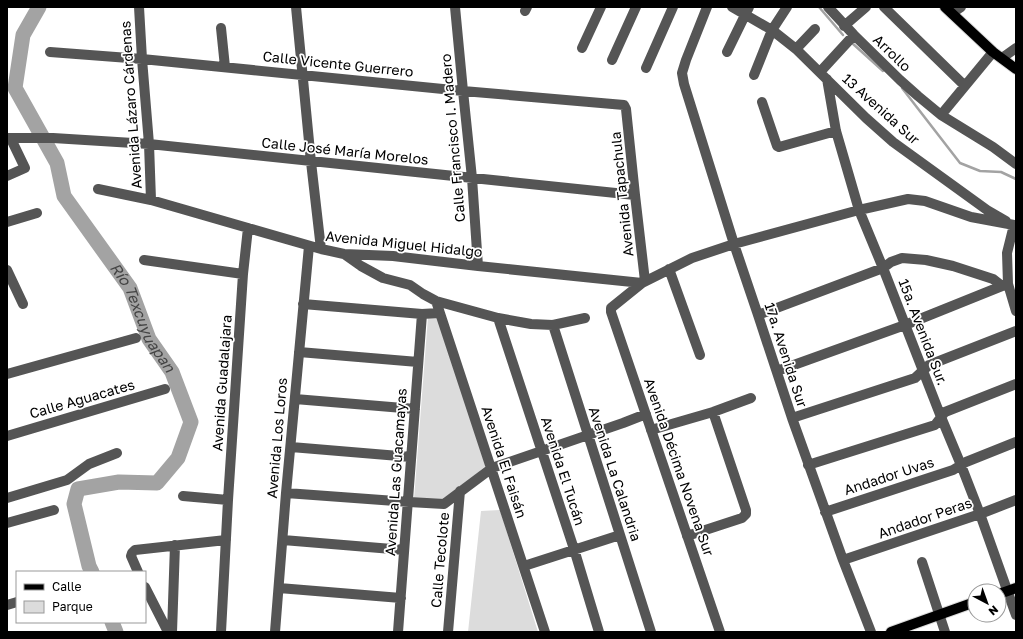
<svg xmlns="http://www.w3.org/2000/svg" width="1023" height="639" viewBox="0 0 1023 639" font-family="'Golos Text',sans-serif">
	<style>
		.green { fill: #dcdcdc }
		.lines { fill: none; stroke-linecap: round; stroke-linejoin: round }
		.stream { stroke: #a3a3a3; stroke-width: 2.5 }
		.river { stroke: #a3a3a3; stroke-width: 15 }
		.major-casing { stroke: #dbdbdb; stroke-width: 12 }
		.minor { stroke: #555; stroke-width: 10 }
		.major { stroke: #000; stroke-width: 10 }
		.labels { text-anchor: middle; stroke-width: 3.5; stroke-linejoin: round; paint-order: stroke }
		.street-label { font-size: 14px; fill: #000; stroke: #fff }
		.water-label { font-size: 15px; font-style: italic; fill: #444; stroke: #fff }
	</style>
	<rect width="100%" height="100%" fill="#fff"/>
	<path class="green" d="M 437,316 L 487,465 L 443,501 L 414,499 L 428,317 Z
		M 500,510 L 538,632 L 468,632 L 481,511 Z"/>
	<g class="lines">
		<path class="stream" d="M 819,7 L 843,35
			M 852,43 L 883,71
			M 902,88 L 960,163 L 980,171 L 1001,172 L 1016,179"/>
		<g class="river">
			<path id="s1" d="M 39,7 L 23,35 L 15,88 L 57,163 L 64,196 L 130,288 L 149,339 L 172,372 L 191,422 L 178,458 L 157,483 L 119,482 L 78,489 L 74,504 L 89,566 L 92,572"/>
			<path d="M 112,622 L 116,632"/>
		</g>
		<g class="major-casing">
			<path id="major" d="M 945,7 L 993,52 L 1016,69
				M 999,594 L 1016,588
				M 891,632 L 975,602"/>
		</g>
		<path class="minor" d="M 139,7 L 142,59 L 149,144 L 151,200
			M 296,7 L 311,162 L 321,249
			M 455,7 L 463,91 L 472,178 L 478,266
			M 707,7 L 686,60 L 682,73 L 684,84 L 734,244 L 758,315 L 792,418 L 843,560 L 871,632
			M 732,7 L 772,30 L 796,49 L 866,118 L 893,142 L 987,210 L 1006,221
			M 828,7 L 854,35 L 900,80 L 918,96 L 941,115 L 993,147 L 1016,164
			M 884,7 L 965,86
			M 525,11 L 527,7
			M 952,13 L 961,7
			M 844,26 L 866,7
			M 221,28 L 225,67
			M 582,48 L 601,7
			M 796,49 L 815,29
			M 50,52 L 142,59 L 463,91 L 624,105 L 626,109 L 635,195 L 645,281
			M 727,52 L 749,7
			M 1002,58 L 1016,48
			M 612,60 L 636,7
			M 646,68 L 673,7
			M 820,72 L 854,35
			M 754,75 L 772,30 L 787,7
			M 827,79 L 836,131 L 859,210 L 883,268 L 941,417 L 961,465 L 980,514 L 1016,615
			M 762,102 L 777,146 L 779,147 L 836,131
			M 941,115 L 993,52
			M 7,138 L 53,138 L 149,144 L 635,195
			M 7,176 L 25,168 L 11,139
			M 98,189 L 151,200 L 248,228 L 321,249 L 344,254 L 393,256 L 478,266 L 642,283
			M 7,222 L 37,213
			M 1014,225 L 1007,253 L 1008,284 L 1016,311
			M 344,254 L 361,266 L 383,278 L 410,285 L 423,294 L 436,301 L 498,318 L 531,324 L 553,325 L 585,318
			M 144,260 L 243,274
			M 669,269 L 700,355
			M 7,270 L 23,304
			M 436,301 L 545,632
			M 303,304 L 422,314 L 439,313
			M 758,315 L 883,268 L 891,262 L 902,258 L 926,260 L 953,266 L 993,279 L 1002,286
			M 498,318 L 574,549 L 599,632
			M 553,325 L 651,632
			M 299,352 L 418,362
			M 777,371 L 905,325 L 1007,284
			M 7,374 L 136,338
			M 295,399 L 415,409
			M 792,418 L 915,378 L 929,365 L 1016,331
			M 651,430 L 713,412 L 751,398
			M 7,436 L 165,389
			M 291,447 L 411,457
			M 808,465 L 935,425 L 945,412 L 1016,384
			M 286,493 L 409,502 L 444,504 L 492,468 L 623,423 L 646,414
			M 183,496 L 228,500
			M 7,498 L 67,480 L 89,464 L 117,453
			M 825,512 L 953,470 L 966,462 L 1016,442
			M 7,523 L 54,510
			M 687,536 L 742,518 L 746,514 L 746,510 L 713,412
			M 283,540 L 404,550
			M 843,560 L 980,514 L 1016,500
			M 922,562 L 945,632
			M 524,566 L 620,535
			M 138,572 L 131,556 L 132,553 L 135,550 L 226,540
			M 145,587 L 168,632
			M 279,588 L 401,598
			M 7,605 L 17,602
			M 172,632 L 175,545
			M 221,632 L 228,500 L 243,274 L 248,228
			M 275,632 L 286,493 L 309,246
			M 398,632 L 422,314
			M 448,632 L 460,491
			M 720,632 L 611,312 L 611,308 L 642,283 L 692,258 L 734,244 L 859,210 L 908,199 L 925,201 L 971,217 L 1014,225"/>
		<use href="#major" class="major"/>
	</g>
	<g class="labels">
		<g class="street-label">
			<text transform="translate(892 53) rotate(44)" y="5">Arrollo</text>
			<text transform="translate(338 64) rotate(6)" y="5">Calle Vicente Guerrero</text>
			<text transform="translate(131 105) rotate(-94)" y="5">Avenida Lázaro Cárdenas</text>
			<text transform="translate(881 109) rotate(42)" y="5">13 Avenida Sur</text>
			<text transform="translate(453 138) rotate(-95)" y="5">Calle Francisco I. Madero</text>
			<text transform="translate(345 151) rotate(6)" y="5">Calle José María Morelos</text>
			<text transform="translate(622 194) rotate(-96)" y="5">Avenida Tapachula</text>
			<text transform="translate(404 244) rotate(6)" y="5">Avenida Miguel Hidalgo</text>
			<text transform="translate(923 332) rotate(69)" y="5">15a. Avenida Sur.</text>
			<text transform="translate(786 355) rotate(72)" y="5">17a. Avenida Sur</text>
			<text transform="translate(222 383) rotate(-86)" y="5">Avenida Guadalajara</text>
			<text transform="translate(82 399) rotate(-16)" y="5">Calle Aguacates</text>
			<text transform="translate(277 438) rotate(-85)" y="5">Avenida Los Loros</text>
			<text transform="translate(504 462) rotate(72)" y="5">Avenida El Faisán</text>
			<text transform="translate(679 467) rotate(71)" y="5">Avenida Décima Novena Sur</text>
			<text transform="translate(563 471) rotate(72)" y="5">Avenida El Tucán</text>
			<text transform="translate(396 472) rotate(-86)" y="5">Avenida Las Guacamayas</text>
			<text transform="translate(615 474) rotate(72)" y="5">Avenida La Calandria</text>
			<text transform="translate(889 476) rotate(-18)" y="5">Andador Uvas</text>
			<text transform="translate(925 518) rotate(-19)" y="5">Andador Peras</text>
			<text transform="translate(440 560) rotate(-85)" y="5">Calle Tecolote</text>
		</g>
		<g class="water-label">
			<text dy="5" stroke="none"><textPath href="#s1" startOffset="351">Río Texcuyuapan</textPath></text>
		</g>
	</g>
	<rect width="1023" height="639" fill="none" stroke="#000000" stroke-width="16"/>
	<rect x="16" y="571" width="130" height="52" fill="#ffffff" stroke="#999999"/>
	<rect x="24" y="584" width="20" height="6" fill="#000000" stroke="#999999"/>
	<text x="52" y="591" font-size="12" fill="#000000">Calle</text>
	<rect x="24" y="601" width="20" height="12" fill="#dcdcdc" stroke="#999999"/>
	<text x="52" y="611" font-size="12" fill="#000000">Parque</text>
	<g transform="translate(987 603) rotate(139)"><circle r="19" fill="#ffffff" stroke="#999999"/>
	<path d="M0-3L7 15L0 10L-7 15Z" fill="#000000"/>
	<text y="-6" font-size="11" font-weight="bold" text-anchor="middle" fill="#000000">N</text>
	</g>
</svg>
